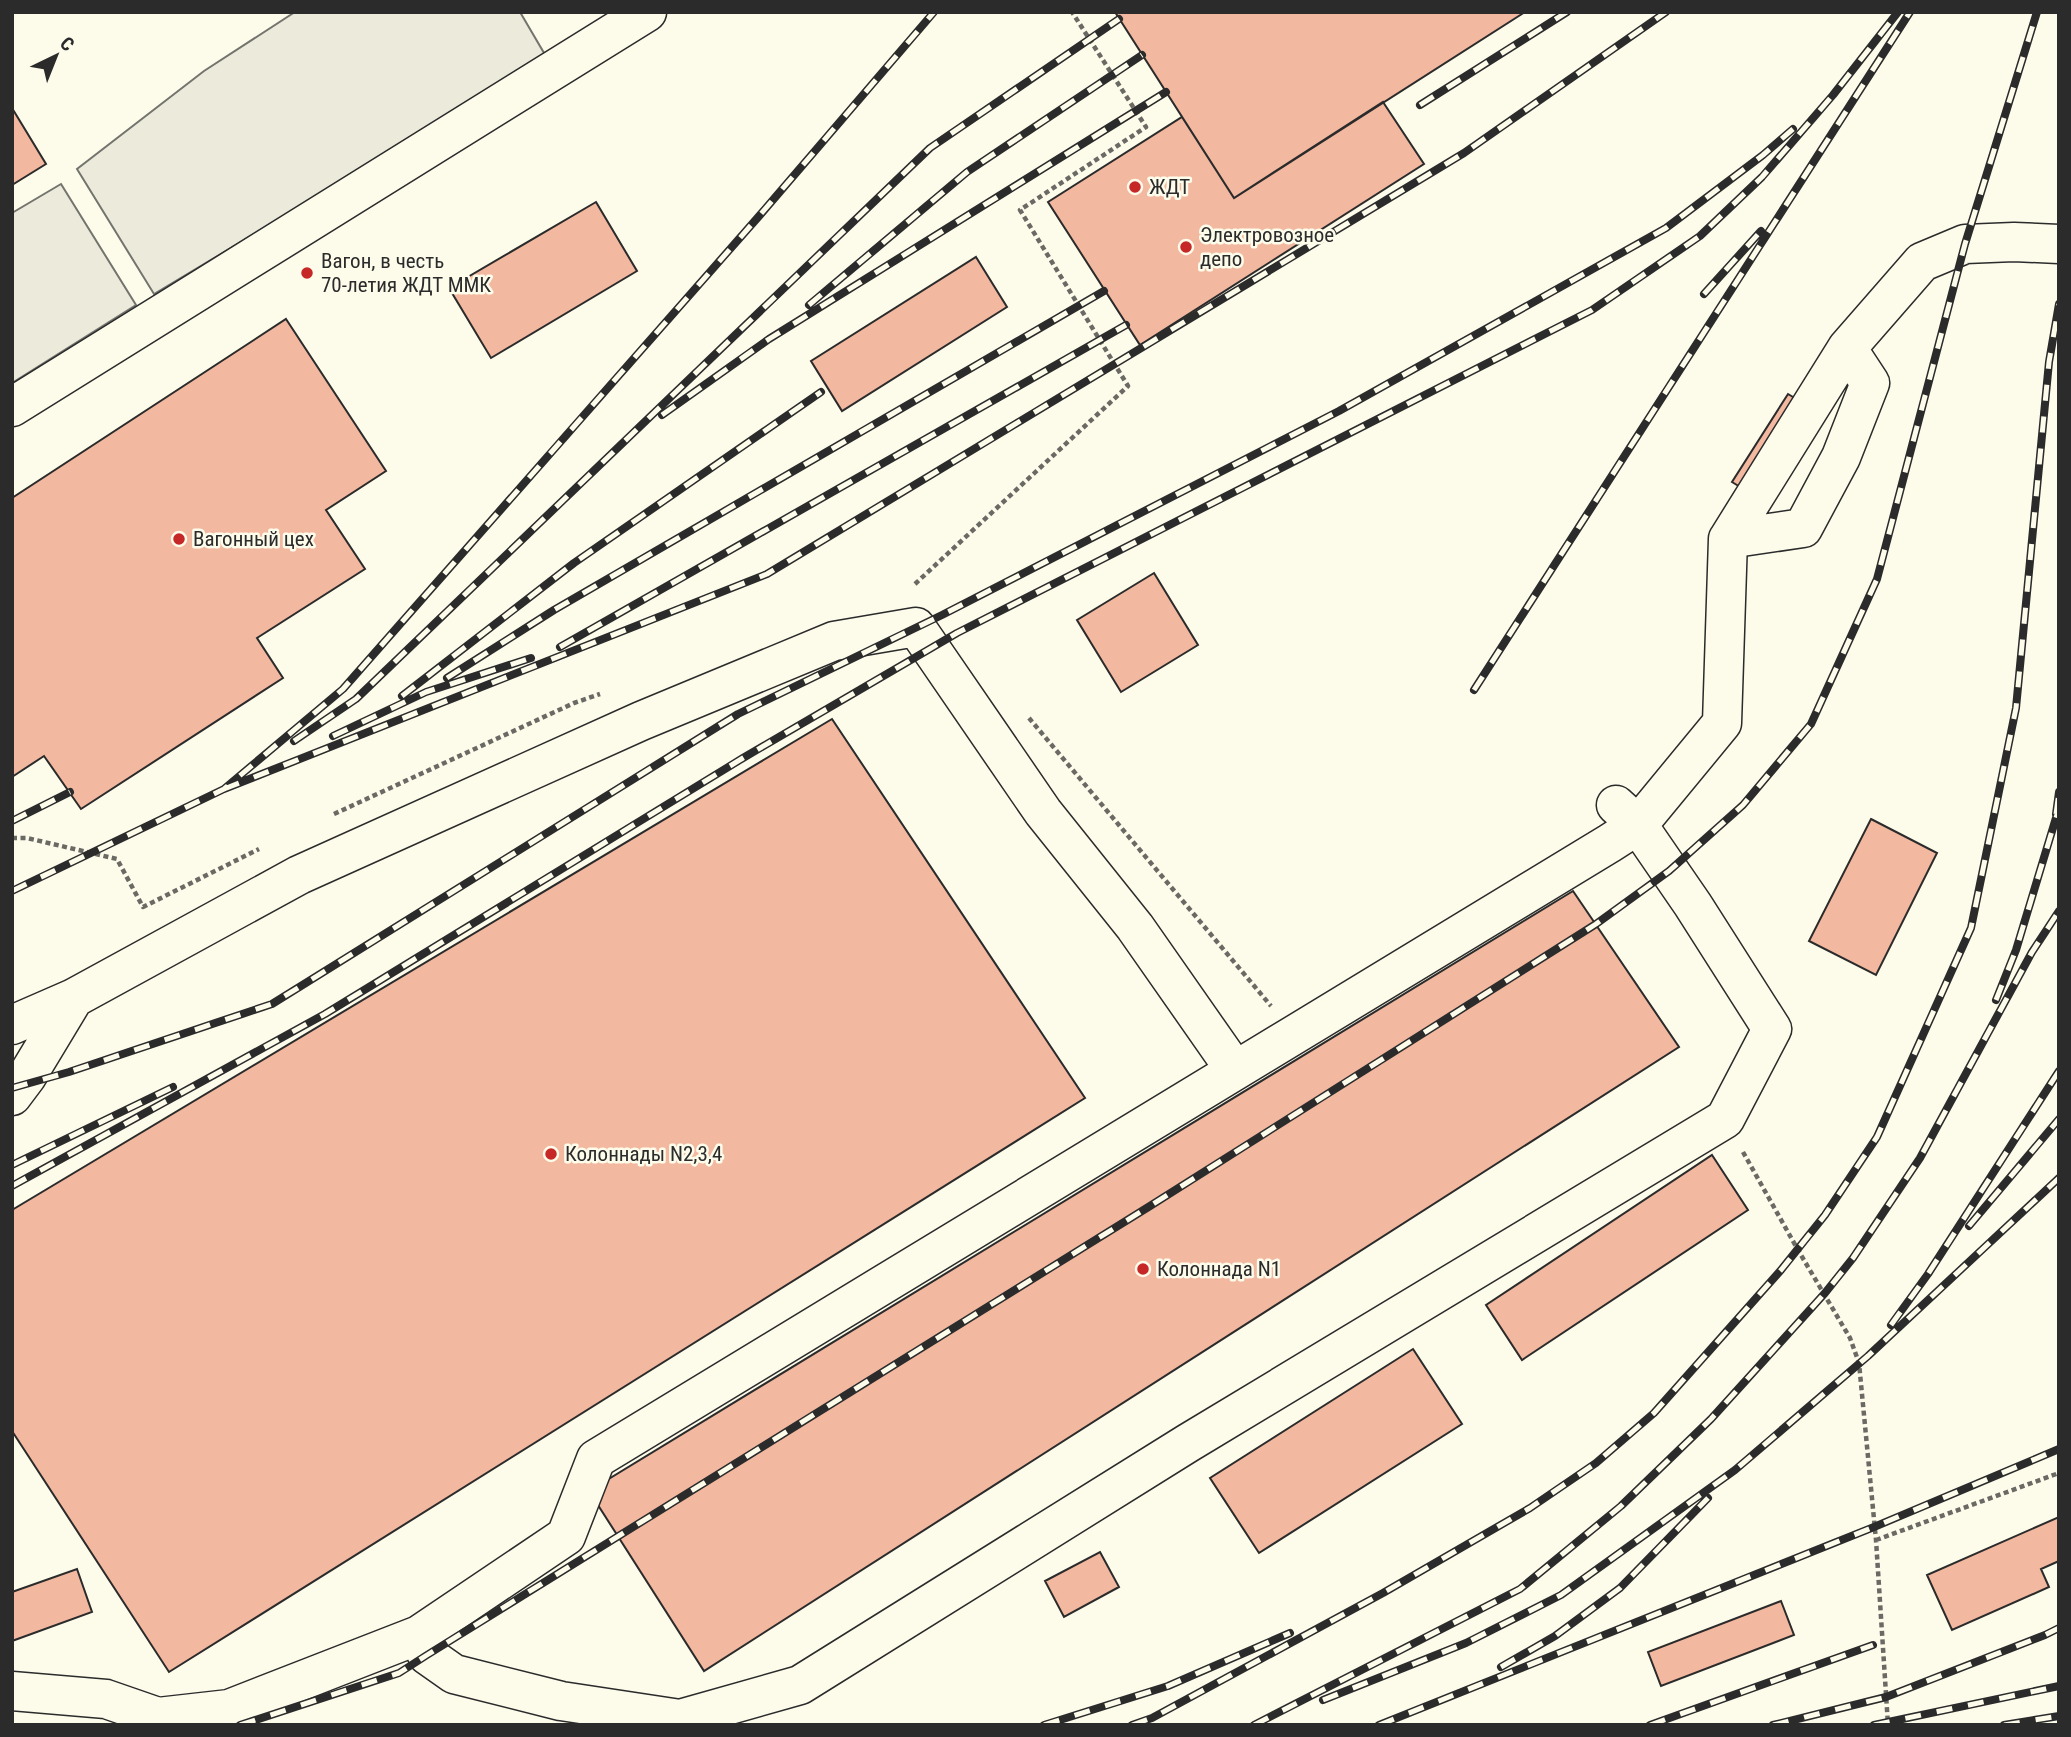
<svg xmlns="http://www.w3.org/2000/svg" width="2071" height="1737" viewBox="0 0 2071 1737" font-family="'Roboto Condensed',sans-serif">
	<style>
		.green { fill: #ecebdb; stroke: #74746e; stroke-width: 2 }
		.building { fill: #f2b8a0; stroke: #2b2b2b; stroke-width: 2 }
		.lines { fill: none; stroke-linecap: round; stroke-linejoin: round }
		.minor-casing { stroke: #2b2b2b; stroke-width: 41 }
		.path { stroke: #6a6964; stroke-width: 4.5; stroke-dasharray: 5 3.5; stroke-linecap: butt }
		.minor { stroke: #fdfbea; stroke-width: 38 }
		.rail-casing { stroke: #2b2b2b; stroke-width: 8 }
		.rail { stroke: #fdfbea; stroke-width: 5; stroke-dasharray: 16; stroke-linecap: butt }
		.poi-dot { fill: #c62828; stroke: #fdfbea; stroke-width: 2.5 }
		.labels { text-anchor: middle; stroke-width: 5; stroke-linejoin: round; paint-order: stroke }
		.poi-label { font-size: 21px; fill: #2b2b2b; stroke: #fdfbea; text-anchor: start }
	</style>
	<rect width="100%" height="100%" fill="#fdfbea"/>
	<path class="green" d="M 295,12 L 520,12 L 544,53 L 530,69 L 154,294 L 77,169 L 204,71 Z
		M 61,184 L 136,305 L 12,383 L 12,213 Z"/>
	<path class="building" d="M 1115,12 L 1525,12 L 1234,198 Z
		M 1383,102 L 1424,164 L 1140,345 L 1048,202 L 1182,117 L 1234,198 Z
		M 12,108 L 46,164 L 12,185 Z
		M 596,202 L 637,271 L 491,358 L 449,288 Z
		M 976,257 L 1007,307 L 842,411 L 811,361 Z
		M 286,319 L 386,471 L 326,510 L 365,569 L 257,638 L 283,678 L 81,809 L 44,756 L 12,777 L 12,498 Z
		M 1788,394 L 1823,415 L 1768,504 L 1732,482 Z
		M 1154,573 L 1198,645 L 1121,692 L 1077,620 Z
		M 832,719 L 1085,1098 L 169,1672 L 12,1431 L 12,1210 Z
		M 1871,819 L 1937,853 L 1876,975 L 1809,941 Z
		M 1573,891 L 1679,1047 L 704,1671 L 589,1491 Z
		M 1712,1155 L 1748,1210 L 1522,1360 L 1486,1305 Z
		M 1413,1349 L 1462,1424 L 1259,1553 L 1210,1478 Z
		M 2059,1517 L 2059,1561 L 2041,1569 L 2049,1587 L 1952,1630 L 1927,1575 Z
		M 1100,1552 L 1119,1587 L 1064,1617 L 1045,1581 Z
		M 77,1569 L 92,1612 L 12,1641 L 12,1592 Z
		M 1781,1601 L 1794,1635 L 1661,1686 L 1648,1652 Z"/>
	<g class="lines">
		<g class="minor-casing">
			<path id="minor" d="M 12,407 L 647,12
				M 1728,539 L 1847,348
				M 12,1025 L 74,998 L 299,875 L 641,721 L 834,641 L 916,627 L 1043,812 L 1135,927 L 1235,1070
				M 12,1096 L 27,1076 L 74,998
				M 419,1635 L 427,1655 L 454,1674 L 561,1701 L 680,1719 L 800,1685 L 1188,1443 L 1725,1119 L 1772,1029 L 1693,905 L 1638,825 L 1616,805
				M 12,1691 L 106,1699 L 158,1717 L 229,1709 L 419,1635 L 566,1536 L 596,1459 L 1610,843 L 1638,825 L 1722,723 L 1728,539 L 1803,528 L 1841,457 L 1870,383 L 1847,348 L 1922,262 L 1965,244 L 2014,242 L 2059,244"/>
		</g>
		<path class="path" d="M 915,584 L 1128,386 L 1020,210 L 1146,127 L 1072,12
			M 1029,718 L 1271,1006
			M 334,814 L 574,703 L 600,694
			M 12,838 L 27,838 L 117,859 L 143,907 L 259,849
			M 1743,1152 L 1798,1250 L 1850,1338 L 1859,1363 L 1876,1540 L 1888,1725
			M 1876,1540 L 2059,1473"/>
		<use href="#minor" class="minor"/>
		<g class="rail-casing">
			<path id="rail" d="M 1420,105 L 1567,12
				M 1704,294 L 1761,231
				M 809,305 L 967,172 L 1142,55
				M 662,415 L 769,339 L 1166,92
				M 560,647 L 1126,325
				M 447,678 L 554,610 L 1104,291
				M 1474,690 L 1910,12
				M 402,696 L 574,563 L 821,392
				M 333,736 L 426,692 L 531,658
				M 294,741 L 356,699 L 930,148 L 1119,19
				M 224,789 L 767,574 L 1464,153 L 1666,12
				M 2056,814 L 2059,792
				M 12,821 L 70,792
				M 12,891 L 224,789 L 343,689 L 760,215 L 934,12
				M 1996,1000 L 2016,950 L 2059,808
				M 12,1088 L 69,1072 L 272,1004 L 738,714 L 942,615 L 1339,411 L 1666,228 L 1763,155 L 1793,129
				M 12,1165 L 173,1087
				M 12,1186 L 325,1014 L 743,758 L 957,633 L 1592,310 L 1700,236 L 1762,177 L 1833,95 L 1898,12
				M 1969,1226 L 2059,1119
				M 1891,1325 L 1928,1274 L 2059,1071
				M 1501,1667 L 1555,1636 L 1620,1588 L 1708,1498
				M 1323,1700 L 1466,1643 L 1561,1595 L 1735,1470 L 1868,1356 L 2059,1178
				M 240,1725 L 399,1673 L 427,1655 L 1150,1206 L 1596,924 L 1669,871 L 1743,805 L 1811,724 L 1877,579 L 1965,244 L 2037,12
				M 1044,1725 L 1168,1686 L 1290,1633
				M 1132,1725 L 1152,1718 L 1383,1593 L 1530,1508 L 1596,1463 L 1654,1413 L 1781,1270 L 1825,1215 L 1877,1137 L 1971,928 L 2016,708 L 2049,362 L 2059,304
				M 1254,1725 L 1520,1589 L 1621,1506 L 1711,1419 L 1825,1293 L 1853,1258 L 1920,1158 L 2032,952 L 2059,911
				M 1379,1725 L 1874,1527 L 2059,1449
				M 1650,1725 L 1873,1645
				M 1773,1725 L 1886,1697 L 2045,1635 L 2059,1628
				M 1874,1725 L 2059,1686
				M 2004,1725 L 2059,1716"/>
		</g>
		<use href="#rail" class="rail"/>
	</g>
	<g class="poi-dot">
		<circle cx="1135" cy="187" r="7"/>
		<circle cx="1186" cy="247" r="7"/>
		<circle cx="307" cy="273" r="7"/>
		<circle cx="179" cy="539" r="7"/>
		<circle cx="551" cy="1154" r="7"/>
		<circle cx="1143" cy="1269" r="7"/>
	</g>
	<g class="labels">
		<g class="poi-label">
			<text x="1149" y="194">ЖДТ</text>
			<text x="1200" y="242">Электровозное<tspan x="1200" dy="24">депо</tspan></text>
			<text x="321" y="268">Вагон, в честь<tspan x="321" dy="24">70-летия ЖДТ ММК</tspan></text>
			<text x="193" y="546">Вагонный цех</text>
			<text x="565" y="1161">Колоннады N2,3,4</text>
			<text x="1157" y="1276">Колоннада N1</text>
		</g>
	</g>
	<rect width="2071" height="1737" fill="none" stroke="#2b2b2b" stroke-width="28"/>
	<g transform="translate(56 56) rotate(43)" stroke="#fdfbea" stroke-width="5" paint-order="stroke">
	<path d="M0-5L12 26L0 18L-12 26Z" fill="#2b2b2b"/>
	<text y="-10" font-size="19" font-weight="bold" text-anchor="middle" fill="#2b2b2b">С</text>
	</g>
</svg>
